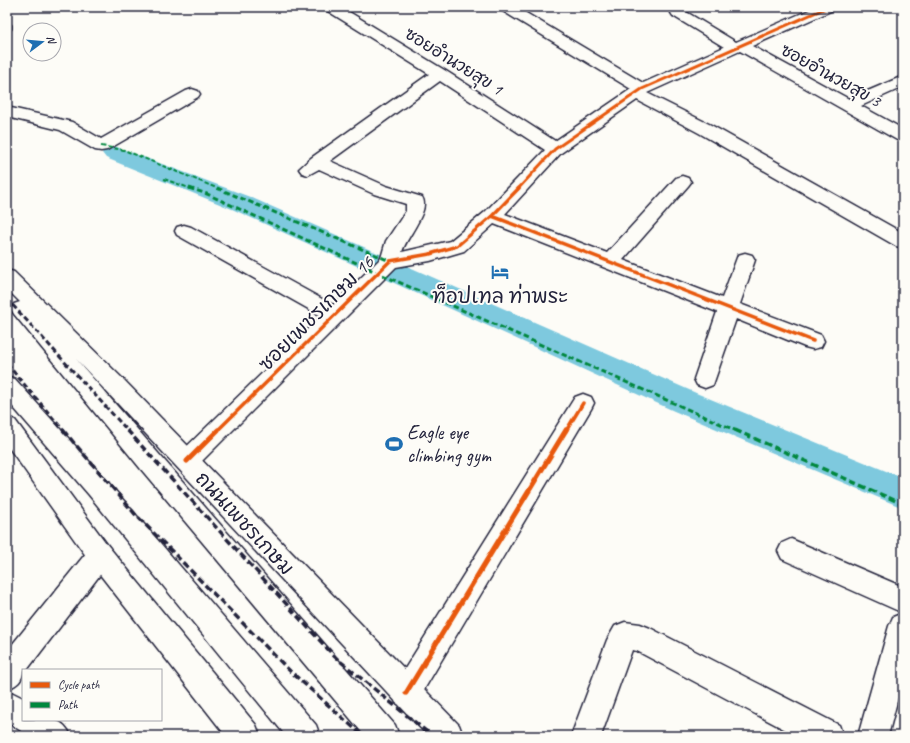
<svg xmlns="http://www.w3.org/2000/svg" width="910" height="743" viewBox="0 0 910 743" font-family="Caveat,'Playpen Sans Thai',sans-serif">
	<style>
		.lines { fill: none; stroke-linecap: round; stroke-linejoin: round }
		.canal { fill: #7ec9de; fill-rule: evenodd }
		.service-casing { stroke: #22223b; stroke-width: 3 }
		.minor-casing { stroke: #22223b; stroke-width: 3 }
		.primary-casing { stroke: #22223b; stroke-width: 3 }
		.service { fill: #fdfcf7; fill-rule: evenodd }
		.minor { fill: #fdfcf7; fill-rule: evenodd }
		.primary { fill: #fdfcf7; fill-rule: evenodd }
		.rail-far1 { stroke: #22223b; stroke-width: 3; stroke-dasharray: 5.5 3; stroke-linecap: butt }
		.rail { stroke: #22223b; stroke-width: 3.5; stroke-dasharray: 7 3.5; stroke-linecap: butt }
		.quiet-far2 { stroke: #00873e; stroke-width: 2; stroke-dasharray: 4.5 2; stroke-linecap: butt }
		.quiet-far1 { stroke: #00873e; stroke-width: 3; stroke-dasharray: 5.5 3; stroke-linecap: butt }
		.quiet { stroke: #00873e; stroke-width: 3.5; stroke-dasharray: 7 3.5; stroke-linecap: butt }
		.cycleway-far2-casing { stroke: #fdfcf7; stroke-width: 5 }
		.cycleway-far1-casing { stroke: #fdfcf7; stroke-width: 6 }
		.cycleway-casing { stroke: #fdfcf7; stroke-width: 8 }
		.cycleway-far2 { stroke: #e8590c; stroke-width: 3 }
		.cycleway-far1 { stroke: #e8590c; stroke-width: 3.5 }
		.cycleway { stroke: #e8590c; stroke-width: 5 }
		.labels { text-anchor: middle; stroke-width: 4; stroke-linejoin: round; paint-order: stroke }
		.far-street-label { font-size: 17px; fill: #22223b; stroke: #fdfcf7 }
		.poi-label { font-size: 20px; fill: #22223b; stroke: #fdfcf7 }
		.street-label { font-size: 20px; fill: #22223b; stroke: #fdfcf7 }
	</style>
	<rect width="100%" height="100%" fill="#fdfcf7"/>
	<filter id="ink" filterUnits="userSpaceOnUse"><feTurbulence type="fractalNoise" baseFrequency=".025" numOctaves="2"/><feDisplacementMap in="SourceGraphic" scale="8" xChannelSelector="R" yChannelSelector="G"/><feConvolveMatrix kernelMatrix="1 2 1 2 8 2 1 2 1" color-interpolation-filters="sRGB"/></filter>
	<g filter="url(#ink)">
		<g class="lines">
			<path class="canal" d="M 114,146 L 250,197 L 696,393 L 903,478 L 903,508 L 674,411 L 232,209 L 106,158 L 102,153 L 106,148 Z"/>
			<g class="service-casing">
				<path id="service" d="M 7,23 L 11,25 L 11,29 L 7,31 Z"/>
			</g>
			<g class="minor-casing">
				<path id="minor" d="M 324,7 L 341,7 L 446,71 L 555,141 L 631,89 L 501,10 L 499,7 L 516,7 L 643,83 L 724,47 L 673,16 L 671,13 L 673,10 L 683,10 L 736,42 L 816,7 L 835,7 L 833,10 L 752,46 L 849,99 L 903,76 L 903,87 L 861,106 L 903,129 L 903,141 L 897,140 L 740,51 L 647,93 L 711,125 L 903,233 L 903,248 L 896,246 L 699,133 L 637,100 L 561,153 L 505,214 L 607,253 L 676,178 L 682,176 L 688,178 L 691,182 L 688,186 L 623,260 L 722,298 L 738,255 L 745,253 L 752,255 L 755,260 L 740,304 L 821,335 L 824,341 L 821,347 L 813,349 L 805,347 L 736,319 L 713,385 L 705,388 L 697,385 L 694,379 L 717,312 L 494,224 L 464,251 L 430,261 L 396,267 L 195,468 L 187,471 L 179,468 L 175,461 L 179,454 L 321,316 L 177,235 L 175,231 L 177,227 L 184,225 L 191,227 L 333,305 L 381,258 L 386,241 L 406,211 L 406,204 L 374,194 L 319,169 L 308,175 L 302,173 L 299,169 L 311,158 L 429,74 L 326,10 ZM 440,81 L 545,150 L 485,212 L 450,241 L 402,252 C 407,236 431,210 422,197 L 386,186 L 330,161 Z
					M 192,89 L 198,91 L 200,94 L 198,97 L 107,150 L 101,151 L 95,150 L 60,130 L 7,117 L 7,107 L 72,122 L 101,139 L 186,91 Z
					M 583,394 L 591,397 L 594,403 L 591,409 L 416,703 L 406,707 L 396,703 L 392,693 L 396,683 L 575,397 Z
					M 791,539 L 903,587 L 903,678 L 888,736 L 858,736 L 889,626 L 893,617 L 903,613 L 782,559 L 778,551 L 782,543 Z
					M 100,543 L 109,547 L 113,555 L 109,563 L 27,670 L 23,670 C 23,681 17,685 7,689 L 7,651 L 91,547 Z
					M 625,622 L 640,624 L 650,628 L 839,725 L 843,736 L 797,736 L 637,651 L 632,650 L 601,736 L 571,736 L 607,640 L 615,626 Z
					M 7,690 L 23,698 L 23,720 C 44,720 62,714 71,736 L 29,736 L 7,722 Z"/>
			</g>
			<g class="primary-casing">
				<path id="primary" d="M 7,270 L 14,272 L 123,379 L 459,725 L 463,736 L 428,736 L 76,359 L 395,725 L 399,736 L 365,736 L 140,468 L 14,314 L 11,309 L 14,304 L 20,302 L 7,289 Z
					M 7,376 L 15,379 L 107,481 L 316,725 L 320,736 L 286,736 L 89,495 L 7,400 Z
					M 7,417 L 15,420 L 109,547 L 256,725 L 260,736 L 226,736 L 91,563 L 7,445 Z"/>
			</g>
			<use href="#service" class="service"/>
			<use href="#minor" class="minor"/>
			<use href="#primary" class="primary"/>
			<path class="rail-far1" d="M 7,299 L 128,431
				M 7,364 L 64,431"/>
			<path class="rail" d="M 63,430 L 135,514 L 290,671 L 363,736
				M 127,430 L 335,657 L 432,736"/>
			<path class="quiet-far2" d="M 101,146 L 124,150 L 219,189
				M 164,179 L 192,189"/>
			<path class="quiet-far1" d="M 189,188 L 207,194 L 378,273 L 737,431
				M 217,188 L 390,261"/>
			<path class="quiet" d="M 735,430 L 903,504"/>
			<g class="cycleway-far2-casing">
				<path id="cycleway-far2" d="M 518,189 L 555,149 L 642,89 L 828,7"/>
			</g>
			<g class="cycleway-far1-casing">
				<path id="cycleway-far1" d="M 492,216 L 813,341
					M 217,431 L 390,261 L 430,254 L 457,246 L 492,216 L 519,188
					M 566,431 L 583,403"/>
			</g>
			<g class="cycleway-casing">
				<path id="cycleway" d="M 187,461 L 218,430
					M 406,693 L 566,430"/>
			</g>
			<use href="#cycleway-far2" class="cycleway-far2"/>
			<use href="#cycleway-far1" class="cycleway-far1"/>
			<use href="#cycleway" class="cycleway"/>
		</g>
	</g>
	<defs>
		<g id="hotel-bare" transform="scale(1.38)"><path d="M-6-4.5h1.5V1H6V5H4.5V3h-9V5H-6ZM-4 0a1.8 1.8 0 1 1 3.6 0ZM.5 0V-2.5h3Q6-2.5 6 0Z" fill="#1f6fb2" stroke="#fdfcf7" stroke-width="2.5" paint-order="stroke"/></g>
		<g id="stadium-bare" transform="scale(1.38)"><path d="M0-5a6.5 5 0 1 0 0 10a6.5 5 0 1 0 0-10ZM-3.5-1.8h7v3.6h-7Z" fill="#1f6fb2" stroke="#fdfcf7" stroke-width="2.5" paint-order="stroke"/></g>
	</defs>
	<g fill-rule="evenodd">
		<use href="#hotel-bare" x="500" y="272"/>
		<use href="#stadium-bare" x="394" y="444"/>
	</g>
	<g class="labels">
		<g class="far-street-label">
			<text transform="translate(454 61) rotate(32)" y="6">ซอยอำนวยสุข 1</text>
			<text transform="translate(831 75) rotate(29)" y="6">ซอยอำนวยสุข 3</text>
		</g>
		<g class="poi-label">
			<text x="500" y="303">ท็อปเทล ท่าพระ</text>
			<text x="407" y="439" text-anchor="start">Eagle eye<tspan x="407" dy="23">climbing gym</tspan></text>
		</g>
		<g class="street-label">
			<text transform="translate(316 313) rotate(-45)" y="7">ซอยเพชรเกษม 16</text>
			<text transform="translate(245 523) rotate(47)" y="7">ถนนเพชรเกษม</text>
		</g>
	</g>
	<rect width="910" height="743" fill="none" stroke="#fdfcf7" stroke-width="24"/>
	<rect x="12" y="12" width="886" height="719" fill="none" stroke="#22223b" stroke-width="1.5" filter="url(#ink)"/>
	<rect x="22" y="669" width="140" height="52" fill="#fdfcf7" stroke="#a5a5ac"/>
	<rect x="30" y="682" width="20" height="6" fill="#e8590c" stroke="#a5a5ac"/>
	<text x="58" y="689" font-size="12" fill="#22223b">Cycle path</text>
	<rect x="30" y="702" width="20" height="6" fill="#00873e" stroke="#a5a5ac"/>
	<text x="58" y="709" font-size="12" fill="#22223b">Path</text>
	<g transform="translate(42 42) rotate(74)"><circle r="19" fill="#fdfcf7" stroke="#a5a5ac"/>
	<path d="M0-3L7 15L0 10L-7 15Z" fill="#1f6fb2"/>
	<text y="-6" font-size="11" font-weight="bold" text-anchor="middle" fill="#22223b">N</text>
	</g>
</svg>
